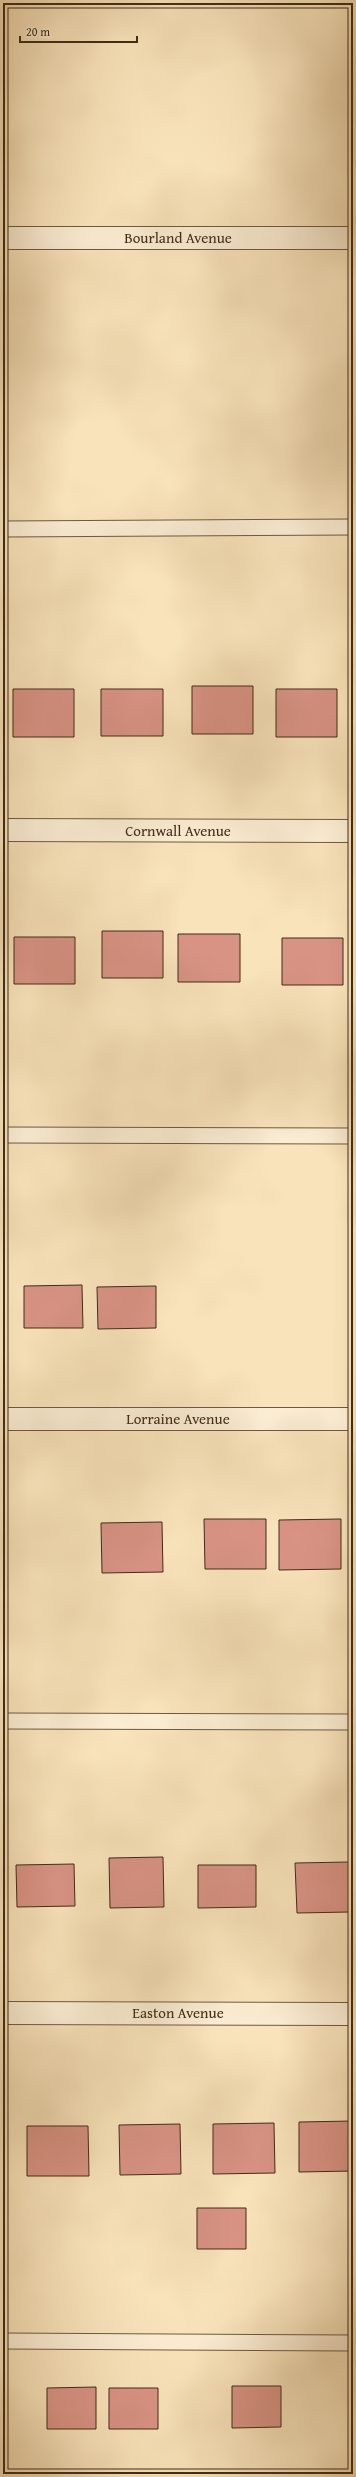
<svg xmlns="http://www.w3.org/2000/svg" width="356" height="2477" viewBox="0 0 356 2477" font-family="'Gentium Book Plus',serif">
	<style>
		.building { fill: #d99385; stroke: #3f2c17 }
		.lines { fill: none; stroke-linecap: round; stroke-linejoin: round }
		.lane-casing { stroke: #6e5a40; stroke-width: 17 }
		.street-casing { stroke: #6e5a40; stroke-width: 24 }
		.lane { stroke: #fbedd3; stroke-width: 15 }
		.street { stroke: #fbedd3; stroke-width: 22 }
		.labels { text-anchor: middle; stroke-width: 3; stroke-linejoin: round; paint-order: stroke }
		.street-label { font-size: 15px; fill: #3f2c17; stroke: #fbedd3 }
	</style>
	<rect width="100%" height="100%" fill="#f9e3bb"/>
	<filter id="stains"><feTurbulence type="fractalNoise" baseFrequency=".005" numOctaves="4"/><feColorMatrix values="0 0 0 0 .2 0 0 0 0 .09 0 0 0 0 .02 0 0 0 .5 -.17"/></filter>
	<radialGradient id="worn" r=".72"><stop offset=".6" stop-color="#630" stop-opacity="0"/><stop offset="1" stop-color="#630" stop-opacity=".3"/></radialGradient>
	<path class="building" d="M 192,686 L 253,686 L 253,734 L 192,734 Z
		M 13,689 L 74,689 L 74,737 L 13,737 Z
		M 101,689 L 163,689 L 163,736 L 101,736 Z
		M 276,689 L 337,689 L 337,737 L 276,737 Z
		M 102,931 L 163,931 L 163,978 L 102,978 Z
		M 178,934 L 240,934 L 240,982 L 178,982 Z
		M 14,937 L 75,937 L 75,984 L 14,984 Z
		M 282,938 L 343,938 L 343,985 L 282,985 Z
		M 82,1285 L 83,1328 L 24,1328 L 24,1286 Z
		M 156,1286 L 156,1328 L 98,1329 L 97,1287 Z
		M 204,1519 L 266,1519 L 266,1569 L 205,1569 Z
		M 341,1519 L 341,1569 L 279,1570 L 279,1520 Z
		M 162,1522 L 163,1572 L 102,1573 L 101,1523 Z
		M 163,1857 L 164,1907 L 110,1908 L 109,1858 Z
		M 349,1862 L 350,1912 L 297,1913 L 295,1863 Z
		M 74,1864 L 75,1906 L 17,1907 L 16,1865 Z
		M 198,1865 L 256,1865 L 256,1907 L 198,1908 Z
		M 353,2121 L 353,2171 L 299,2172 L 299,2122 Z
		M 274,2123 L 275,2173 L 213,2174 L 213,2124 Z
		M 180,2124 L 181,2174 L 120,2175 L 119,2125 Z
		M 27,2126 L 88,2126 L 89,2176 L 27,2176 Z
		M 197,2208 L 246,2208 L 246,2249 L 197,2249 Z
		M 232,2386 L 281,2386 L 281,2427 L 232,2428 Z
		M 96,2387 L 96,2429 L 47,2429 L 47,2388 Z
		M 109,2388 L 158,2388 L 158,2429 L 109,2429 Z"/>
	<g class="lines">
		<g class="lane-casing">
			<path id="lane" d="M 3,529 L 353,527
				M 3,1135 L 353,1136
				M 3,1721 L 353,1722
				M 3,2341 L 353,2343"/>
		</g>
		<g class="street-casing">
			<path id="street" d="M 3,238 L 353,238
				M 3,830 L 353,831
				M 3,1419 L 353,1419
				M 3,2013 L 353,2014"/>
		</g>
		<use href="#lane" class="lane"/>
		<use href="#street" class="street"/>
	</g>
	<g class="labels">
		<g class="street-label">
			<text x="178" y="243">Bourland Avenue</text>
			<text x="178" y="836">Cornwall Avenue</text>
			<text x="178" y="1424">Lorraine Avenue</text>
			<text x="178" y="2018">Easton Avenue</text>
		</g>
	</g>
	<rect width="356" height="2477" fill="none" stroke="#f9e3bb" stroke-width="16"/>
	<rect x="4" y="4" width="348" height="2469" fill="none" stroke="#3f2c17" stroke-width="2"/>
	<rect x="8" y="8" width="340" height="2461" fill="none" stroke="#3f2c17"/>
	<path d="M20 36v6h117v-6" fill="none" stroke="#3f2c17" stroke-width="2"/>
	<text x="26" y="36" font-size="12" fill="#3f2c17" stroke="#fbedd3" stroke-width="3" paint-order="stroke">20 m</text>
	<rect width="100%" height="100%" filter="url(#stains)"/>
	<rect width="100%" height="100%" fill="url(#worn)"/>
</svg>
